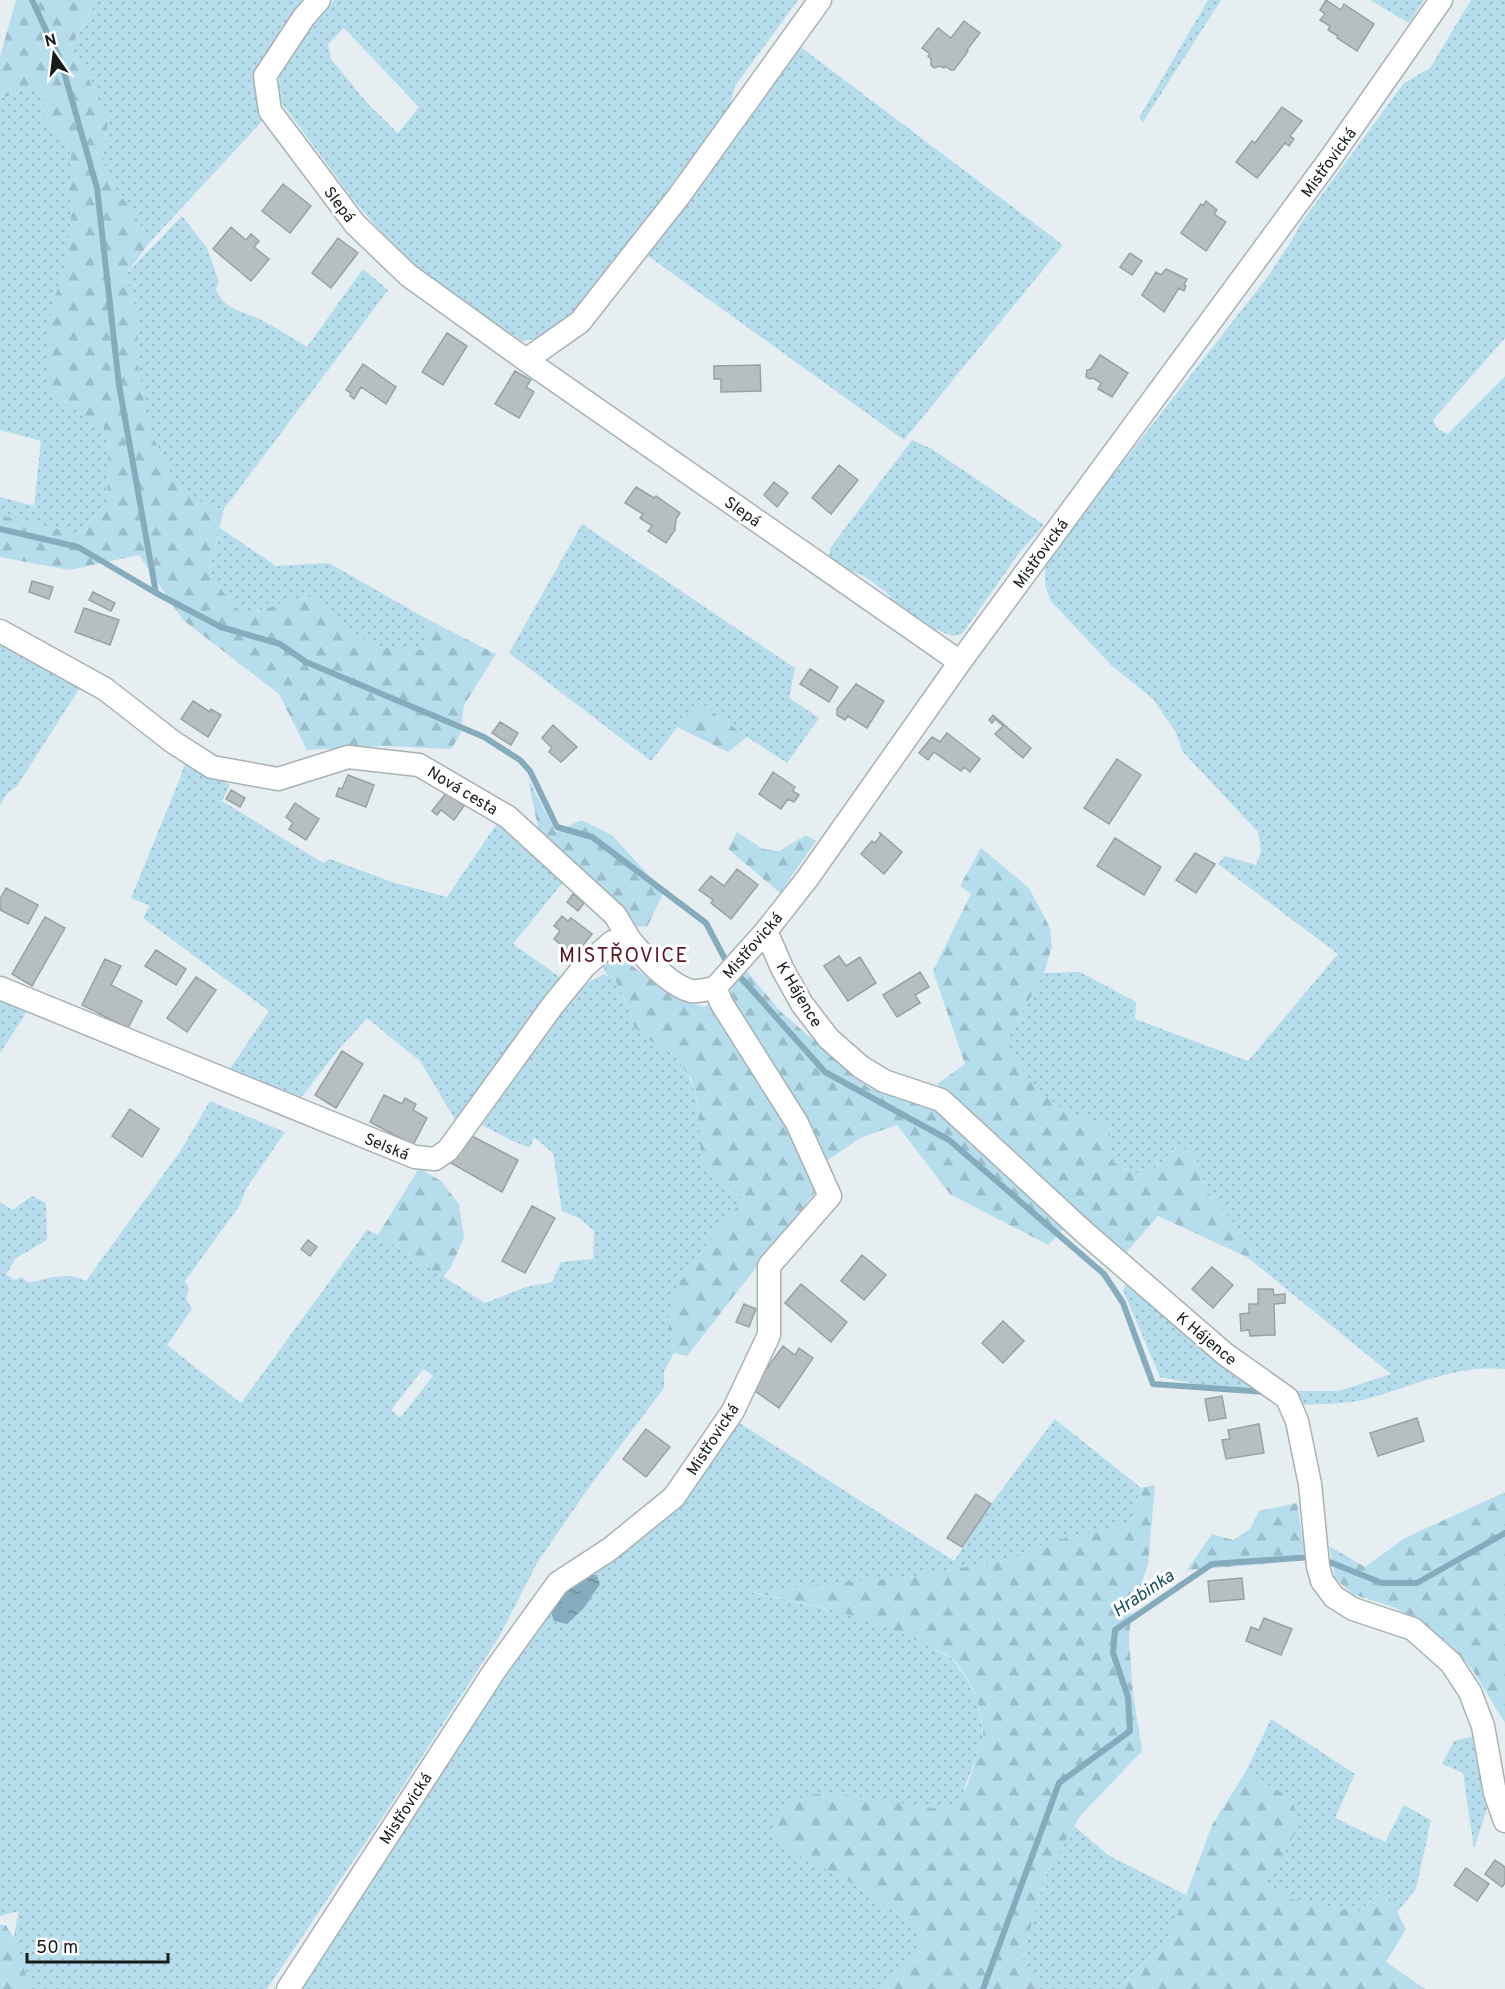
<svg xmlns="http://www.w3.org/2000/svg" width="1505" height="1989" viewBox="0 0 1505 1989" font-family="Overpass,sans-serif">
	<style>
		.grass { fill: url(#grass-dots); fill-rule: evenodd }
		.forest { fill: url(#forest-firs) }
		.water { fill: url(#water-ripples) }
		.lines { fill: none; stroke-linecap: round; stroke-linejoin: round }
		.stream { stroke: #84acbc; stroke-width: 6 }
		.building { fill: #b6bec1; stroke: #99a1a4; stroke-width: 1.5 }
		.minor-casing { stroke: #a9b1b4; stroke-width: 25 }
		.minor { stroke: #fff; stroke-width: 22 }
		.labels { text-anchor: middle; stroke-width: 6; stroke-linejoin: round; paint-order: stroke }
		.street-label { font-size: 16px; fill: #181b1c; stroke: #fff }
		.water-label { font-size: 18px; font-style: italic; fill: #174e60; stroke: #fff }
		.quarter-label { font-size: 20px; letter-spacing: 1.5px; fill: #5a1523; stroke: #fff }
	</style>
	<defs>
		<pattern id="grass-dots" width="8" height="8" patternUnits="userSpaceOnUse" patternTransform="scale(1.5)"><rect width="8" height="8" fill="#b5ddec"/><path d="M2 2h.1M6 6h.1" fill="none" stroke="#9bbdca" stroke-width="1.8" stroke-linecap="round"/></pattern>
		<pattern id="forest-firs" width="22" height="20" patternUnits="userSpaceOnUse" patternTransform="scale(1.5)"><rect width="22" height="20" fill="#b5ddec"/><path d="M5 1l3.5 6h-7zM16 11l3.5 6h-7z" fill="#9bbdca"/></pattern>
		<pattern id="water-ripples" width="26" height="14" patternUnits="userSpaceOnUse" patternTransform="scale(1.5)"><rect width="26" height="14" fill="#84acbc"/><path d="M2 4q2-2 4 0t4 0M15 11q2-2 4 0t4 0" fill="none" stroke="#6b8b98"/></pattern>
	</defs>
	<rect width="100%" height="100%" fill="#e6eef1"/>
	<path class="grass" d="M 97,0 L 312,0 L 279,40 L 266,117 L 150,242 L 132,210 L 117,192 L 105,169 L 103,156 L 108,123 L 86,72 L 73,51 L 75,40 Z
		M 334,0 L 798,0 L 735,86 L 730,106 L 629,244 L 568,320 L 545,337 L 522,341 L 407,263 L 352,198 L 281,102 L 277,86 L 284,61 ZM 344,28 L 419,107 L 398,133 L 368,104 L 331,59 L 328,44 Z
		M 1208,0 L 1221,0 L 1143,122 L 1139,118 Z
		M 1370,0 L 1424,0 L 1409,23 Z
		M 1471,0 L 1505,0 L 1505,338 L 1433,420 L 1438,429 L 1448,434 L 1505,376 L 1505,1369 C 1458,1364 1411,1387 1367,1399 C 1346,1404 1324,1404 1303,1405 L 1293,1391 L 1339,1391 L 1391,1374 L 1247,1257 L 1258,1250 L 1213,1200 L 1204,1186 L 1201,1171 L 1177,1146 C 1155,1170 1142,1186 1113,1161 L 1109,1127 L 1065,1112 L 1035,1088 L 1005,1044 L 1044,973 L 1080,972 L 1136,1002 L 1135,1019 L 1248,1061 L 1338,954 L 1218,864 L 1225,856 L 1256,865 L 1261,851 L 1258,832 L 1183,752 L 1175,731 L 1153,699 L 1111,665 L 1050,600 L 1045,583 L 1045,569 L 1062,540 L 1269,275 L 1292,240 L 1301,223 L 1404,83 L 1430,68 Z
		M 798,45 L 1063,245 L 904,440 L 644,253 Z
		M 34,86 L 44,89 L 45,120 L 66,143 L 70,152 L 73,173 L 68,187 L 72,208 L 67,266 L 51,307 L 109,431 L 107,503 L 78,534 L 0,515 L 0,497 L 34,506 L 41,441 L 0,430 L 0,99 Z
		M 182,216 L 207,248 L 219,282 L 216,288 C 222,310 244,311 261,320 C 277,328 292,338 307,347 L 363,269 L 388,290 L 224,509 L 209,507 L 185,491 L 166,466 L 148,426 L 137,359 L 138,321 L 126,274 Z
		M 912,440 L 932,449 L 1044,525 L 1020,552 L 962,634 L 953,636 L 930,627 L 891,599 L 886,592 L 864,576 L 851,571 L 829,556 L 830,548 Z
		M 582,524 L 795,668 L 789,698 L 819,718 L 787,763 L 747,737 L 698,701 L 651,761 L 509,653 Z
		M 220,528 L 276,566 L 329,563 L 427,619 L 424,651 L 373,647 L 309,597 L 241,615 L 209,573 Z
		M 0,641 L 83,683 L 17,786 L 8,793 L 0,805 Z
		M 186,759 L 230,785 L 222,801 L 323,863 L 330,859 L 392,882 L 447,897 L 500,819 L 567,877 L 513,944 L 561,978 L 456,1121 L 420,1061 L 367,1018 L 339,1049 L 299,1100 L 228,1072 L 269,1011 L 143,918 L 150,906 L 131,898 L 181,776 Z
		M 603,975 L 614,977 L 630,1011 L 634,1027 C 646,1035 659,1042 669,1051 C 703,1081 699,1120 701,1160 L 744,1199 L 684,1272 L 669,1329 L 674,1353 L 664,1371 L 664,1388 L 592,1483 L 537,1563 L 499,1637 L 390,1806 L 267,1989 L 31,1989 L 24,1973 L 14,1934 L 19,1911 L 0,1916 L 0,1202 L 12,1210 L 32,1196 L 46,1203 L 47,1240 L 16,1258 L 6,1274 L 14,1280 L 22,1277 L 29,1283 C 48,1278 68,1271 86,1281 L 181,1150 L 210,1101 L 285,1132 L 246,1189 L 240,1205 L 185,1281 L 189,1289 L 186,1299 L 192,1309 L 167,1345 L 241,1403 L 367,1230 L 378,1235 L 485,1303 L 526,1287 L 552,1282 L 561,1262 L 593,1259 L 594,1231 L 579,1218 L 562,1211 L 553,1153 L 534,1137 L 530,1148 L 515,1142 L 482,1125 L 572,997 L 590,981 ZM 423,1369 L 433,1376 L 400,1418 L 391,1410 Z
		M 0,999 L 28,1010 L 0,1053 Z
		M 1128,1281 L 1265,1388 L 1206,1386 L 1160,1377 L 1123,1290 Z
		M 1055,1419 L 1141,1488 L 1131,1524 L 1056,1540 L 1003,1560 L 918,1576 L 751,1592 L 844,1613 L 900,1630 L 951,1658 L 966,1677 L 976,1698 L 981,1717 L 983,1738 L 961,1798 L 949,1807 L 792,1852 L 842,1877 L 918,1927 C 925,1955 919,1956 898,1971 C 892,1975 887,1983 881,1989 L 299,1989 L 502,1670 L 550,1610 L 567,1623 L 584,1608 L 600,1584 L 581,1575 L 738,1422 L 954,1561 L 991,1504 Z
		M 1271,1719 L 1355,1774 L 1335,1818 L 1385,1842 L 1404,1805 L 1431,1820 L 1416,1889 L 1397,1912 L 1384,1887 L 1359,1912 L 1292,1899 L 1266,1883 L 1292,1798 L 1245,1773 Z
		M 1478,1735 L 1491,1796 L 1474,1849 L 1463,1773 L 1442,1764 L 1454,1741 Z
		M 1074,1826 L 1108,1855 L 1186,1895 L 1165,1943 L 1117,1989 L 1038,1989 L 1041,1982 L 1021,1968 L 1036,1906 L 1048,1870 Z"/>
	<path class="forest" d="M 16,0 L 97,0 L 75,39 L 73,51 L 86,72 L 108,123 L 103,156 L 105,169 L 117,192 L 132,210 L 150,242 L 126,274 L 138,321 L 137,359 L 148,426 L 166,466 L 185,490 L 209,507 L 224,509 L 209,573 L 241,615 L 309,597 L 373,647 L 424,650 L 427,619 L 496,654 L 464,705 L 460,735 L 451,749 L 385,746 L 307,750 L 279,694 L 183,620 L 139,555 L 69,570 L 0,557 L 0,515 L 78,534 L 107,503 L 109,431 L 47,392 L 51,307 L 67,265 L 72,208 L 68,187 L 73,173 L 70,152 L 66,143 L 45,120 L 44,89 L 34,86 L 0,99 L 0,57 Z
		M 698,701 L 747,737 L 728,752 L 677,727 Z
		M 528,779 L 556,832 L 581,820 L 612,835 L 664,892 L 647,927 L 634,926 L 539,832 Z
		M 737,832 L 763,849 L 779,851 L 806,835 L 816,841 L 780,893 L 728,849 Z
		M 981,848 L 1029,888 L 1050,928 L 1052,946 L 1044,973 L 1005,1044 L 1035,1088 L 1065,1112 L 1109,1127 L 1113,1161 C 1142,1186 1155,1170 1177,1146 L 1193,1152 L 1201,1171 L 1204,1186 L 1213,1200 L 1259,1250 L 1247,1257 L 1158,1216 L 1125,1254 L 937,1084 L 965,1064 L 933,971 L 971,894 L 960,886 Z
		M 618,955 L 673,997 L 704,1007 L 730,991 L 745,969 L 781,1012 L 869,1088 L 932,1105 L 1066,1226 L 1048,1245 L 950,1194 L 897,1125 L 860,1138 L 828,1160 L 814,1166 L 816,1191 L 687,1356 L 674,1353 L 669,1329 L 669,1315 L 684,1272 L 743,1199 L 701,1160 L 698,1104 L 691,1078 L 671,1052 L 646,1038 L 634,1027 L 630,1011 L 614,977 L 607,975 L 602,963 Z
		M 419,1168 L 441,1181 L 459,1204 L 464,1238 L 451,1267 L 443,1277 L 378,1235 Z
		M 1155,1485 L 1148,1565 L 1131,1613 L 1129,1640 L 1133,1694 L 1142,1751 L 1080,1816 L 1048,1870 L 1036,1906 L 1021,1968 L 1042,1982 L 1038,1989 L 881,1989 C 887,1983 892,1975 898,1971 C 919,1956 925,1955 918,1927 L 842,1877 L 792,1852 L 775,1839 L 775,1824 L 781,1808 L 799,1798 L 816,1794 L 835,1793 L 939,1809 C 965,1805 969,1780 976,1758 C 978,1751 982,1743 983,1736 C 984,1712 970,1673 951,1658 C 944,1652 934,1649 926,1645 C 871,1615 809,1605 748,1591 L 918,1576 L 1003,1560 L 1056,1540 L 1131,1524 L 1141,1488 Z
		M 1505,1492 L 1505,1723 L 1472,1669 L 1445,1640 L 1396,1608 L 1352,1594 L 1335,1578 L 1329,1546 L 1365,1567 L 1405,1538 Z
		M 1297,1503 L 1305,1553 L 1268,1564 L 1187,1570 L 1212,1534 L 1233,1540 L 1250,1529 L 1259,1511 Z
		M 1245,1773 L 1292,1798 L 1299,1826 L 1266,1883 L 1292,1899 L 1359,1912 L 1384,1887 L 1406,1929 L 1386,1962 L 1425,1989 L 1117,1989 L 1165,1943 L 1190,1885 L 1212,1825 Z
		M 0,1925 L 6,1925 C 8,1931 14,1935 16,1941 C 22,1957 24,1973 31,1989 L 0,1989 Z"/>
	<path class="water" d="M 581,1575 L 597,1575 L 600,1584 L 584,1608 L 567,1624 L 554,1621 L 550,1610 L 563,1587 Z"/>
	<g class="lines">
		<path class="stream" d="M 32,0 L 62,65 L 97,188 L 119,385 L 156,593 L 221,627 L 280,644 L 306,662 L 484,737 L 520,760 L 530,771 L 557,827 L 592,837 L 706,923 L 726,961 L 825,1072 L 949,1140 L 1104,1274 L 1123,1303 L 1153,1384 L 1266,1392
			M 0,529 L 78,547 L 156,593
			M 1322,1559 L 1382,1583 L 1417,1583 L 1505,1533
			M 983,1989 L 1059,1783 L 1130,1731 L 1128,1697 L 1113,1653 L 1115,1630 L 1212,1564 L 1312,1557"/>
	</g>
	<path class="building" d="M 1326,0 L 1341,10 L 1344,4 L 1374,24 L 1357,51 L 1337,38 L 1338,36 L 1328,30 L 1330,26 L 1320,20 L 1325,14 L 1320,10 Z
		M 964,21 L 980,33 L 967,50 L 968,51 L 954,70 L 951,70 L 945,66 L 944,68 L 940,66 L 934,68 L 931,65 L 931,59 L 928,56 L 930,54 L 922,48 L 938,28 L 951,38 Z
		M 1282,107 L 1302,121 L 1290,136 L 1294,139 L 1289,146 L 1285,143 L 1257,178 L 1236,162 L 1252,141 L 1255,143 Z
		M 283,184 L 311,206 L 290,233 L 262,211 Z
		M 1206,201 L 1217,210 L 1214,214 L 1226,222 L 1206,251 L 1181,233 L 1201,204 L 1203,206 Z
		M 231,227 L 246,240 L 251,234 L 259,241 L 254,247 L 269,259 L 251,281 L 213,249 Z
		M 338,238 L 358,253 L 331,288 L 312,273 Z
		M 1130,253 L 1142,261 L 1132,275 L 1120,267 Z
		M 1166,269 L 1187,279 L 1184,285 L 1186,286 L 1184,291 L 1179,288 L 1164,312 L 1142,295 L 1156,272 L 1161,275 Z
		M 447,333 L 467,346 L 443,385 L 422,372 Z
		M 1100,355 L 1128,373 L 1112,397 L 1098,389 L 1101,383 L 1093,378 L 1090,379 L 1086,377 L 1087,370 L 1091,369 Z
		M 363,364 L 396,387 L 386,404 L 361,387 L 354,399 L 350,396 L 351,393 L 346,390 Z
		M 760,365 L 761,391 L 721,392 L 721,379 L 714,379 L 714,366 Z
		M 515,371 L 531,380 L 526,387 L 534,392 L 519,418 L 495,404 Z
		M 839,465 L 858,480 L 831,514 L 812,498 Z
		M 774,482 L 788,493 L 777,507 L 764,495 Z
		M 636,487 L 654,498 L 656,496 L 680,513 L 676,519 L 675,530 L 666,543 L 648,531 L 652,526 L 640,518 L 643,514 L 625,503 Z
		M 32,581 L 53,587 L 49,599 L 29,592 Z
		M 93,592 L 115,603 L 111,611 L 89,600 Z
		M 84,608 L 119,620 L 110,645 L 75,632 Z
		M 810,669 L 838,687 L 829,702 L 800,684 Z
		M 856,684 L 884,701 L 867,728 L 848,716 L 845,720 L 837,715 L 837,709 Z
		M 193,701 L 210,712 L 211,709 L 221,715 L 208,737 L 181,719 Z
		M 993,715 L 1031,748 L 1023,758 L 995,734 L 1003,726 L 995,719 L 992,723 L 989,720 Z
		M 500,722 L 518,733 L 511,745 L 492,733 Z
		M 553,725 L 577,747 L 561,762 L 549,752 L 552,748 L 542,738 Z
		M 947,733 L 980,759 L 970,772 L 964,767 L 961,771 L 934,752 L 928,760 L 919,753 L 932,737 L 940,742 Z
		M 1117,759 L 1141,775 L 1109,824 L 1084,808 Z
		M 773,772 L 795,787 L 793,791 L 799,795 L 794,802 L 788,799 L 781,809 L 759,794 Z
		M 348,775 L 374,785 L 366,807 L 336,796 L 339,788 L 342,789 Z
		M 231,790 L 245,798 L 240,807 L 226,799 Z
		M 447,792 L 464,806 L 454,820 L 441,810 L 437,815 L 432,811 Z
		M 295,803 L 319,819 L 306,840 L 289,829 L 293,823 L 286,817 Z
		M 879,832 L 902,852 L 884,874 L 861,854 L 872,841 L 875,843 L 881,835 Z
		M 1115,838 L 1161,867 L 1144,895 L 1097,866 Z
		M 1195,853 L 1215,864 L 1196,893 L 1176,880 Z
		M 737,869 L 758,885 L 731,919 L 711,903 L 713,900 L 699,890 L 711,876 L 724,886 Z
		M 6,888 L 38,905 L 28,924 L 0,910 L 0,899 Z
		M 573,894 L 584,903 L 578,911 L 567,902 Z
		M 562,916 L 568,921 L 571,918 L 592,934 L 575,956 L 554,939 L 560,931 L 554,926 Z
		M 45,917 L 65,928 L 32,986 L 12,974 Z
		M 156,950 L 186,969 L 176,985 L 145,966 Z
		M 839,956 L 846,966 L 860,957 L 876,983 L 848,1001 L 824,966 Z
		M 105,959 L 121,966 L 111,985 L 142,1001 L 128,1028 L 82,1005 Z
		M 920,972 L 929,987 L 915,995 L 920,1003 L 897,1017 L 883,995 Z
		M 196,977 L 216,990 L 187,1032 L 167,1018 Z
		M 342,1051 L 363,1064 L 336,1108 L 315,1095 Z
		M 384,1095 L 402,1104 L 405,1098 L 416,1104 L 413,1110 L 427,1118 L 413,1145 L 370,1122 Z
		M 130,1109 L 159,1129 L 142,1157 L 112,1136 Z
		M 468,1134 L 518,1160 L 502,1192 L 451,1163 Z
		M 532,1206 L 555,1218 L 525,1273 L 502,1261 Z
		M 308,1240 L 317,1247 L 310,1256 L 301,1249 Z
		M 862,1255 L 886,1275 L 864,1300 L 841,1281 Z
		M 1212,1267 L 1233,1285 L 1213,1308 L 1192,1289 Z
		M 801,1284 L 847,1322 L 831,1342 L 785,1303 Z
		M 1258,1289 L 1273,1289 L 1274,1295 L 1285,1294 L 1285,1303 L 1274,1304 L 1275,1335 L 1250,1336 L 1249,1330 L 1241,1331 L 1240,1314 L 1249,1313 L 1249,1304 L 1258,1304 Z
		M 744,1304 L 756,1309 L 749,1327 L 736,1322 Z
		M 1003,1321 L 1024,1341 L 1003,1363 L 982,1343 Z
		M 783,1346 L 795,1355 L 799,1348 L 813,1358 L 779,1408 L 752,1389 Z
		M 1222,1396 L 1226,1418 L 1209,1421 L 1205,1399 Z
		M 1417,1418 L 1424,1441 L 1378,1456 L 1370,1433 Z
		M 1259,1424 L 1264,1453 L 1226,1459 L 1222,1440 L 1230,1439 L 1228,1430 Z
		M 646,1429 L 670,1447 L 646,1477 L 623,1459 Z
		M 976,1494 L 991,1504 L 962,1547 L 947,1538 Z
		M 1242,1578 L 1244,1599 L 1210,1602 L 1208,1581 Z
		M 1264,1618 L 1292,1629 L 1281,1655 L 1246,1641 L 1251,1627 L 1259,1630 Z
		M 1495,1860 L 1505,1867 L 1505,1883 L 1502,1887 L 1485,1874 Z
		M 1466,1868 L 1489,1884 L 1477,1901 L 1454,1885 Z"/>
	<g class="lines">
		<g class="minor-casing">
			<path id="minor" d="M 319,0 L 304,17 L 265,76 L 270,111 L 355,224 L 408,275 L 526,360 L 580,322 L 679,196 L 820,0
				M 526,360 L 960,662
				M 0,631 L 105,689 L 173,742 L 212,767 L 278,779 L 348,757 L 419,765 L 508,817 L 615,915 L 630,940
				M 766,931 L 782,968 L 802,1004 L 829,1039 L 861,1067 L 884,1081 L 941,1100 L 1084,1232 L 1225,1354 L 1287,1398 L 1297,1421 L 1310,1484 L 1318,1566 L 1322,1581 L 1334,1597 L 1353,1609 L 1413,1629 L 1451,1663 L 1470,1692 L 1483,1726 L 1495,1793 L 1505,1821
				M 0,988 L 415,1157 L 435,1159 L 448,1150 L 553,1005 L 584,967 L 612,942 L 630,940 C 644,957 669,985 691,991 C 698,992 708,989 715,988
				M 715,988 L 766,931 L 807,879 L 960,662 L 1330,159 L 1441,0
				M 288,1989 L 495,1670 L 558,1583 L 610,1549 L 674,1497 L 733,1411 L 769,1335 L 769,1266 L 830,1196 L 797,1123 L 722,1004 L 715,988"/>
		</g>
		<use href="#minor" class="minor"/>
	</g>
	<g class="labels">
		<g class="street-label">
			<text transform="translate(1328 162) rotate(-54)" y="6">Mistřovická</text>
			<text transform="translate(340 204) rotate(53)" y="6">Slepá</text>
			<text transform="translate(743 511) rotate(35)" y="6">Slepá</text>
			<text transform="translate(1040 553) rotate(-54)" y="6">Mistřovická</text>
			<text transform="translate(463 790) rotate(31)" y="6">Nová cesta</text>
			<text transform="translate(752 945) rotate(-49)" y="6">Mistřovická</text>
			<text transform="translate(800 994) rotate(59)" y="6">K Hájence</text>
			<text transform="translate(387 1146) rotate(22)" y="6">Selská</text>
			<text transform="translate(1207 1338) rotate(40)" y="6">K Hájence</text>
			<text transform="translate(712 1439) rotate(-57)" y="6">Mistřovická</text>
			<text transform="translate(405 1808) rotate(-57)" y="6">Mistřovická</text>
		</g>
		<g class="water-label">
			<text transform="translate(1143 1593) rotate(-34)" y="6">Hrabinka</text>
		</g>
		<g class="quarter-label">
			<text x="624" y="962">MISTŘOVICE</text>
		</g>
	</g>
	<g transform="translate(54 54) rotate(346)" stroke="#ffffff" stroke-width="4.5" paint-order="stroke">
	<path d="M0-4.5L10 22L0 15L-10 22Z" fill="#181b1c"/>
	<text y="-9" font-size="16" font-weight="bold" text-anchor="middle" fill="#181b1c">N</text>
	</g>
	<path d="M27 1953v9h141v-9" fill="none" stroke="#181b1c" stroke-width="3"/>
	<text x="36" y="1953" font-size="18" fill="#181b1c" stroke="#ffffff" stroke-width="4.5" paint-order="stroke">50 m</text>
</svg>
